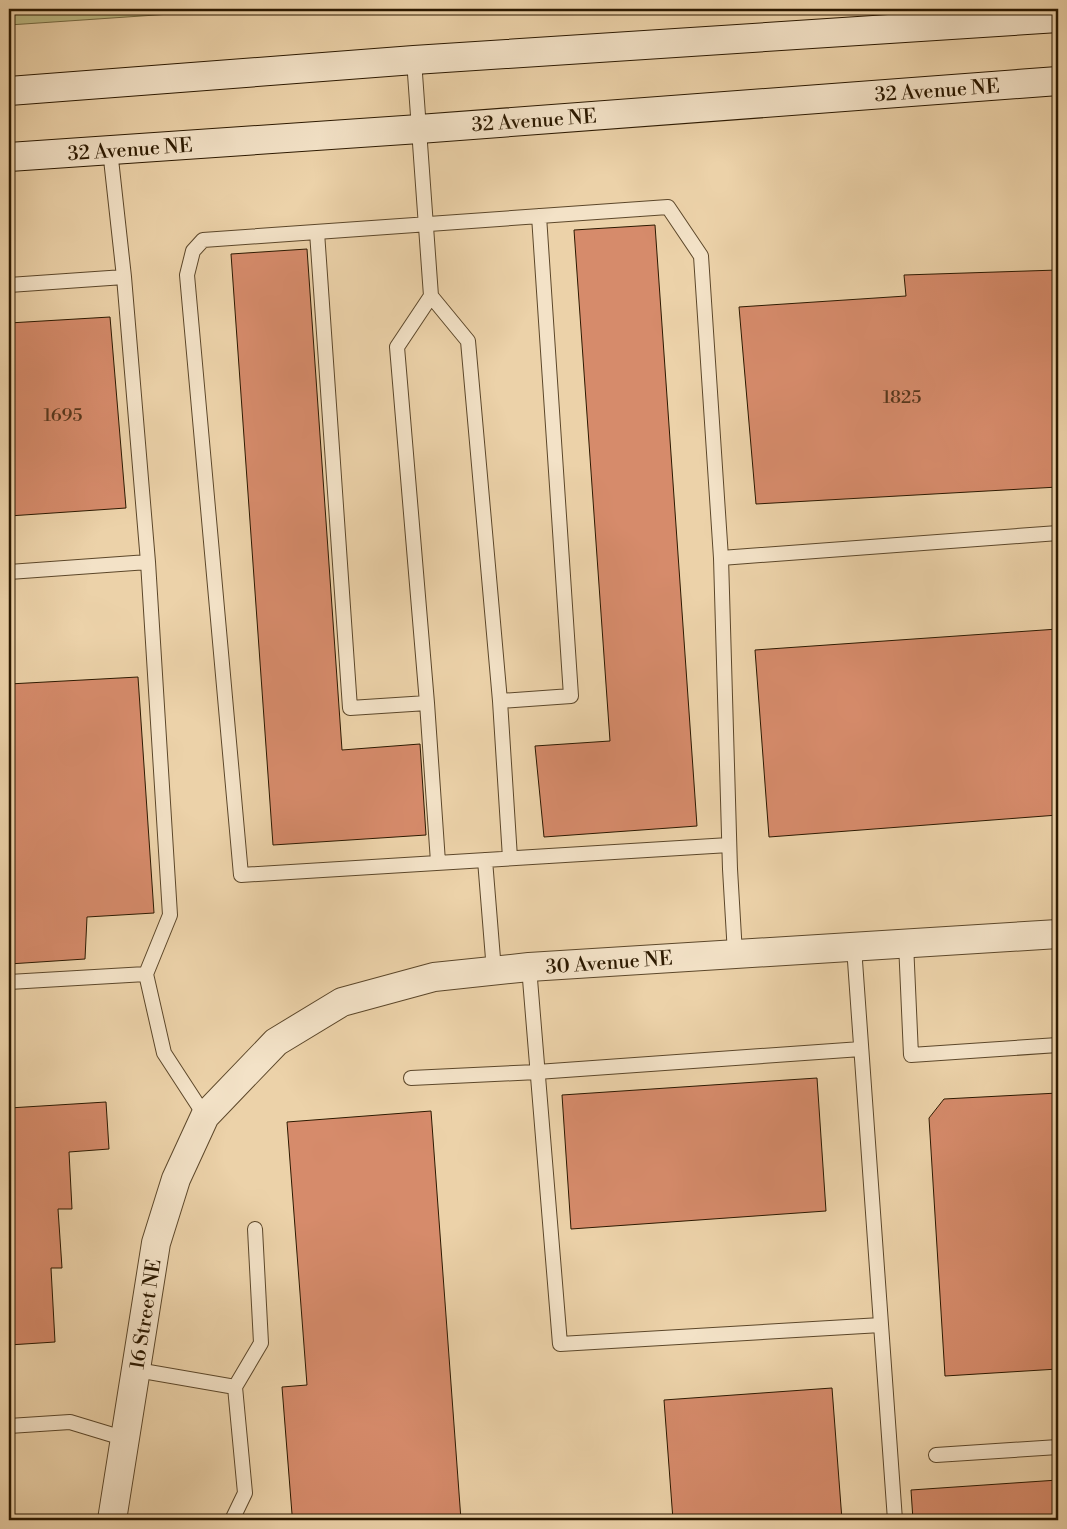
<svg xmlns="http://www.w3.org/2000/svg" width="1067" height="1529" viewBox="0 0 1067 1529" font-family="'Libre Bodoni',serif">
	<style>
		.green { fill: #bdba84; stroke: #746a42 }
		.building { fill: #d68b6b; stroke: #2c1900 }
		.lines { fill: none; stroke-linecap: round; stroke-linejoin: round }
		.service-casing { stroke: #5c472a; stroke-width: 16 }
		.minor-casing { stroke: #5c472a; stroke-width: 30 }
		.secondary-casing { stroke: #2c1900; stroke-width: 30 }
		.service { stroke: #f3e2c7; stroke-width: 14 }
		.minor { stroke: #f3e2c7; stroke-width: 28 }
		.secondary { stroke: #f3e2c7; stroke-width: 28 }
		.labels { text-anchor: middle; stroke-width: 5; stroke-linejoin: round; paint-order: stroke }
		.number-label { font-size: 18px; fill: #56361b }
		.street-label { font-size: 20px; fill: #2c1900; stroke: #f3e2c7 }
	</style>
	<rect width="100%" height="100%" fill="#ecd2a9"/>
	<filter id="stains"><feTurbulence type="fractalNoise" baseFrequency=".004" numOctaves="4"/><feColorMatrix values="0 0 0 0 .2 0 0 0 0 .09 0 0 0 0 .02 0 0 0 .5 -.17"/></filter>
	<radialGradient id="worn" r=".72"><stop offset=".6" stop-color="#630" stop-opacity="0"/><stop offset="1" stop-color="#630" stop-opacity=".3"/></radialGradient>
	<path class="green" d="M 9,9 L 244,9 L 9,25 Z"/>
	<path class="building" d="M 655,225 L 697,826 L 544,837 L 535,746 L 610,741 L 574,230 Z
		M 307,249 L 342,750 L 420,744 L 426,835 L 273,845 L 231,254 Z
		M 1056,249 L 1058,249 L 1058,487 L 756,504 L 739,307 L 906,296 L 904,275 L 1058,270 Z
		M 110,317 L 126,508 L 9,516 L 9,323 Z
		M 1058,629 L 1058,815 L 769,837 L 755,650 Z
		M 138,677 L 154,913 L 87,917 L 85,959 L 9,964 L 9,684 Z
		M 817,1078 L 826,1211 L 571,1229 L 562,1095 Z
		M 1058,1093 L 1058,1369 L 945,1376 L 929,1118 L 944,1099 Z
		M 106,1102 L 109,1149 L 69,1152 L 72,1209 L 58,1209 L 62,1268 L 51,1268 L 55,1342 L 9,1345 L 9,1108 Z
		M 431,1111 L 461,1520 L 286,1520 L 292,1514 L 282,1387 L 307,1385 L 287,1122 Z
		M 832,1388 L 842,1520 L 673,1520 L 664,1400 Z
		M 1058,1480 L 1058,1520 L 913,1520 L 911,1490 Z"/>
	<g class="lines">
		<g class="service-casing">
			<path id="service" d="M 414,60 L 431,296 L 397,347 L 427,703 L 438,862
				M 317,232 L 350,708 L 427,703
				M 124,277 L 148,562 L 170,915 L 146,974
				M 9,285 L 124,277 L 110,150
				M 431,296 L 468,341 L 500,701 L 510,858
				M 721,558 L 1058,533
				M 9,572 L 148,562
				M 500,701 L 571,696 L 539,216
				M 729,845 L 241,875 L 187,275 L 193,251 L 203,240 L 668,207 L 701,256 L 721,558 L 730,869 L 735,954
				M 485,860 L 494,971
				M 906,943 L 911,1055 L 1058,1045
				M 854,947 L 895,1520
				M 529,967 L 560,1344 L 881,1325
				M 9,982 L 146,974 L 164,1053 L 205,1116
				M 411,1078 L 537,1072 L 861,1049
				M 137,1370 L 235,1387 L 245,1493 L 232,1520
				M 235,1387 L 261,1343 L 255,1229
				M 9,1426 L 70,1422 L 126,1439
				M 936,1455 L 1058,1447"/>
		</g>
		<g class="minor-casing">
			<path id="minor" d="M 112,1520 L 156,1243 L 176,1179 L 205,1116 L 276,1042 L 342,1002 L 434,977 L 529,967 L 1058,934"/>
		</g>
		<g class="secondary-casing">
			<path id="secondary" d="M 9,91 L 414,60 L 1058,18
				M 9,157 L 419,129 L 1058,81"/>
		</g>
		<use href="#service" class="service"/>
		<use href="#minor" class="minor"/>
		<use href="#secondary" class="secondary"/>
	</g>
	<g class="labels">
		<g class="number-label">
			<text x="902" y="403">1825</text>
			<text x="63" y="421">1695</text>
		</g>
		<g class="street-label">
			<text transform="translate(937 90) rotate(-4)" y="7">32 Avenue NE</text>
			<text transform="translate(534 120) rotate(-4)" y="7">32 Avenue NE</text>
			<text transform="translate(130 149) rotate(-4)" y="7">32 Avenue NE</text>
			<text transform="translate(609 962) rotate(-4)" y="7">30 Avenue NE</text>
			<text transform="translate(145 1314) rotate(-81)" y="7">16 Street NE</text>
		</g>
	</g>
	<rect width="1067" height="1529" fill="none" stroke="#ecd2a9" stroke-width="30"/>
	<rect x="10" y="10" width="1047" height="1509" fill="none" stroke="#2c1900" stroke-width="2.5"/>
	<rect x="15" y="15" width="1037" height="1499" fill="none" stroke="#2c1900"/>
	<rect width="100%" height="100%" filter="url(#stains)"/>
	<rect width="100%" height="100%" fill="url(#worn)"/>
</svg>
